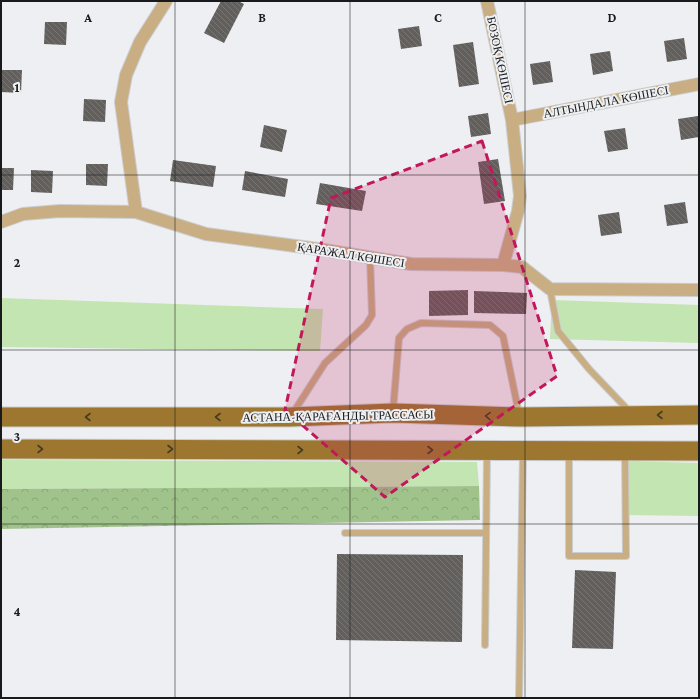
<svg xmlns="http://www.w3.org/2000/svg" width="700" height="699" viewBox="0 0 700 699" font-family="'Crimson Pro',serif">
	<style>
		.green { fill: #c3e5b1 }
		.forest { fill: url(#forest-crowns) }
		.building { fill: url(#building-back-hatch) }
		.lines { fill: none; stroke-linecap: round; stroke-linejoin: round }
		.lane-casing { stroke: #cbcdd0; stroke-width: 8 }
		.street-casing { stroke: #cbcdd0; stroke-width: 14 }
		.primary-casing { stroke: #cbcdd0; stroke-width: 21 }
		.lane { stroke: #c8ae82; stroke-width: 6 }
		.street { stroke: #c8ae82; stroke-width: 12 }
		.primary { stroke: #9d7730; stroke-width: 19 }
		.oneway { stroke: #473b22 }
		.marked { fill: #c2185b; fill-opacity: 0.2; stroke: #c2185b; stroke-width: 3; stroke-dasharray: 8 5; stroke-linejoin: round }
		.grid { fill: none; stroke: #191a1b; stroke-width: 1; stroke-opacity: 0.55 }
		.labels { text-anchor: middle; stroke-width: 4; stroke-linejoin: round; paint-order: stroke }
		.street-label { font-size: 12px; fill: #191a1b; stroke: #edeff2 }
		.grid-label { font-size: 13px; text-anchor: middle; font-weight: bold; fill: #191a1b; stroke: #edeff2; stroke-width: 4; stroke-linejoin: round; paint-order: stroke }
	</style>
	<defs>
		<pattern id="forest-crowns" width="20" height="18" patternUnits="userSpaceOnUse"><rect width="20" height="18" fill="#a0c38b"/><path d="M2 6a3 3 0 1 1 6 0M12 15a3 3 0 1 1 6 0" fill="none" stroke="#89a777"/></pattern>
		<pattern id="building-back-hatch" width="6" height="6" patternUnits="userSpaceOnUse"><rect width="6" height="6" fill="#625f5d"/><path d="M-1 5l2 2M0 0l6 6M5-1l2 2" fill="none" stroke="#787674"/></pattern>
	</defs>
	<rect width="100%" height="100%" fill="#edeff2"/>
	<path class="green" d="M 1,298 L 323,309 L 320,351 L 1,347 Z
		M 552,300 L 699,305 L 699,343 L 550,339 Z
		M 1,460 L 477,462 L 479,486 L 1,489 Z
		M 625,461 L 699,463 L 699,516 L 625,515 Z"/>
	<path class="forest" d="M 479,486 L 480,520 L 1,529 L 1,489 Z"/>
	<path class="building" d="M 221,1 L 238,1 L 244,4 L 224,43 L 204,33 Z
		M 45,22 L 67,22 L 66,45 L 44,44 Z
		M 419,26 L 422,46 L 401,49 L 398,29 Z
		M 684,38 L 687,59 L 667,62 L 664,41 Z
		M 473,42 L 479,84 L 459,87 L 453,45 Z
		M 610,51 L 613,71 L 593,75 L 590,54 Z
		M 550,61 L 553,82 L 533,85 L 530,64 Z
		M 1,70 L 22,70 L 21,93 L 1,92 Z
		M 84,99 L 106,100 L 105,122 L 83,121 Z
		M 488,113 L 491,134 L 471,137 L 468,116 Z
		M 698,116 L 699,137 L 681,140 L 678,119 Z
		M 264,125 L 287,130 L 282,152 L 260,147 Z
		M 625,128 L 628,149 L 608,152 L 604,131 Z
		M 498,159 L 505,201 L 484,204 L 478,162 Z
		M 173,160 L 216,166 L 213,187 L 170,181 Z
		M 86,164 L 108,164 L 107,186 L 86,185 Z
		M 1,168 L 14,168 L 13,190 L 1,190 Z
		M 31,170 L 53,171 L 52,193 L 31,192 Z
		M 245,171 L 288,179 L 285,197 L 242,190 Z
		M 320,183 L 366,191 L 362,211 L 316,204 Z
		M 685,202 L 688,223 L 667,226 L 664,205 Z
		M 619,212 L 622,233 L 601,236 L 598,215 Z
		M 468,290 L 468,315 L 429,316 L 429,291 Z
		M 474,291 L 527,293 L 526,314 L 474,313 Z
		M 337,554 L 463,555 L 462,642 L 336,640 Z
		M 575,570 L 616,572 L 613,649 L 572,648 Z"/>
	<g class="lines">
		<g class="lane-casing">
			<path id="lane" d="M 550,289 L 558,331 L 589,369 L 629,411
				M 393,411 L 399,338 L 407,329 L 421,323 L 490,325 L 503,336 L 519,414
				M 293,413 L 325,363 L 366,325 L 372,315 L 370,257
				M 569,453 L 569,556 L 626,556 L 625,452
				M 345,533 L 486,533
				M 485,645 L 487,452
				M 519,698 L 523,452"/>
		</g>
		<g class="street-casing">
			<path id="street" d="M 487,1 L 512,120 L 520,196 L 518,211 L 503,265
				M 512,120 L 699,84
				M 136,212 L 121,102 L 126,75 L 140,42 L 166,1
				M 1,222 L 23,214 L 60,211 L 136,212 L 206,234 L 318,249 L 411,264 L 503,265 L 522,267 L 550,289 L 699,290"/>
		</g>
		<g class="primary-casing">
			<path id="primary" d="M 1,417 L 290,417 L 393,413 L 520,417 L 699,415
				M 1,449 L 699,451"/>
		</g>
		<use href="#lane" class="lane"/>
		<use href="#street" class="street"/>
		<use href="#primary" class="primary"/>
	</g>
	<defs><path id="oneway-chevron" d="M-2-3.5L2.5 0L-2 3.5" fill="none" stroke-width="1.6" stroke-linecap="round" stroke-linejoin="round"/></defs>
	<g class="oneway">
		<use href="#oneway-chevron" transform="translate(660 415) rotate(-180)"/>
		<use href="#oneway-chevron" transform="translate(488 416) rotate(-178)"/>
		<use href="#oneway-chevron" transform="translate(88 417) rotate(-180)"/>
		<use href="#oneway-chevron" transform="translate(218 417) rotate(-180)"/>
		<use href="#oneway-chevron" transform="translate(40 449)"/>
		<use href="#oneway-chevron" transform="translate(170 449)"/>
		<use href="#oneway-chevron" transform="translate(300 450)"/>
		<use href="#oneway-chevron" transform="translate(430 450)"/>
	</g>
	<path class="marked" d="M 482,141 L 557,376 L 385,497 L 285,410 L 331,198 Z"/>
	<path class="grid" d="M 175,1 L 175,698M 350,1 L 350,698M 525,1 L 525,698M 1,175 L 699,175M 1,350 L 699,350M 1,524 L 699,524"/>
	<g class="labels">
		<g class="street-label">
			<text transform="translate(500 60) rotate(78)" y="4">БОЗОҚ КӨШЕСІ</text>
			<text transform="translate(606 102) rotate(-11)" y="4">АЛТЫНДАЛА КӨШЕСІ</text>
			<text transform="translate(351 255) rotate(9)" y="4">ҚАРАЖАЛ КӨШЕСІ</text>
			<text transform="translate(338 416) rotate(-1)" y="4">АСТАНА-ҚАРАҒАНДЫ ТРАССАСЫ</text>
		</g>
	</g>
	<g class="grid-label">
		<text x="88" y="22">A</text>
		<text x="262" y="22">B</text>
		<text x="438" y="22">C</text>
		<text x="612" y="22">D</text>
		<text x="17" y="92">1</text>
		<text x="17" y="267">2</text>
		<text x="17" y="441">3</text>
		<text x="17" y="616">4</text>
	</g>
	<rect width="700" height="699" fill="none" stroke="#191a1b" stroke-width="4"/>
</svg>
